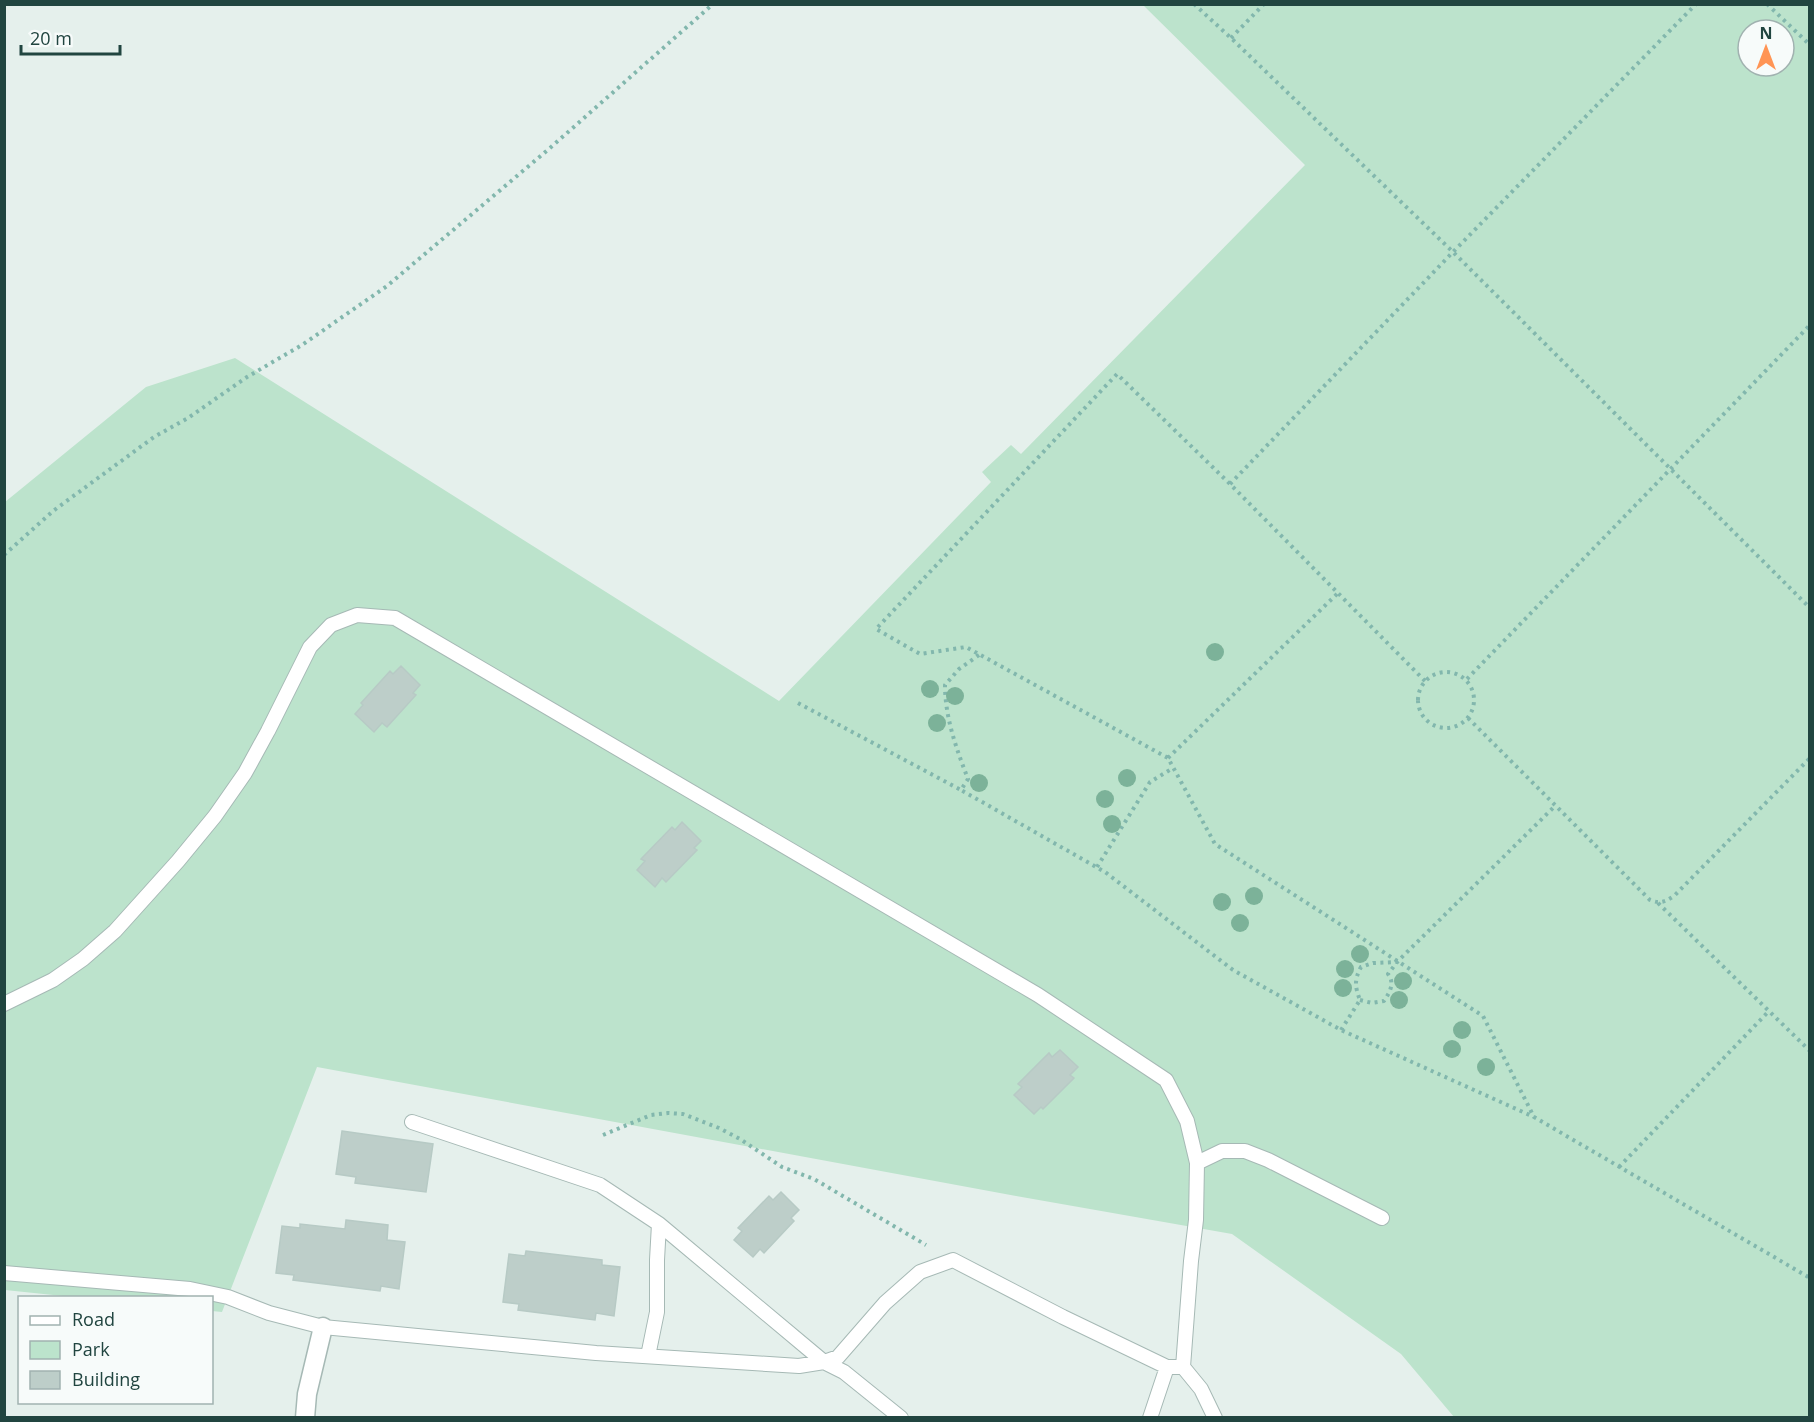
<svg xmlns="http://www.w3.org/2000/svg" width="1814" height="1422" viewBox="0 0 1814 1422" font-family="'Open Sans',sans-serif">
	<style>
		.green { fill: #bce3cc; fill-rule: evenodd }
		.building { fill: #bdcec9; stroke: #b7cac5; stroke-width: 1.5 }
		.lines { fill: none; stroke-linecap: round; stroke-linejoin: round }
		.service-casing { stroke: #a6b9b5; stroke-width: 16 }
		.minor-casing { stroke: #a6b9b5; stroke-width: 21 }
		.path { stroke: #82b7ad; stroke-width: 4; stroke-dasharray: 3 4.5; stroke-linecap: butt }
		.service { stroke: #fff; stroke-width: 14 }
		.minor { stroke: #fff; stroke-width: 18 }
		.tree { fill: #7cb299 }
	</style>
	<rect width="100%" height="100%" fill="#e5f0ec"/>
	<path class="green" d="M 1143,5 L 1809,5 L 1809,1417 L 1454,1417 L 1401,1354 L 1232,1234 L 1016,1196 L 317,1067 L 222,1312 L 212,1311 L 212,1298 L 82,1298 L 5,1290 L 5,502 L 146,387 L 235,358 L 779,701 L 991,482 L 982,472 L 1011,445 L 1021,454 L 1305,165 ZM 1748,30 L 1784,30 L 1784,66 L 1748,66 Z"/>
	<path class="building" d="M 401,666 L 420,685 L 413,693 L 416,695 L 387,727 L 382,723 L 374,732 L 355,714 L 363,705 L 361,703 L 390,671 L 393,674 Z
		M 682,822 L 701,841 L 694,848 L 697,850 L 666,882 L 662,878 L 655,887 L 637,870 L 645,861 L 641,859 L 672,827 L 675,830 Z
		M 1060,1050 L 1078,1067 L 1070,1075 L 1074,1078 L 1043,1109 L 1041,1107 L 1034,1114 L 1014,1095 L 1022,1087 L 1018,1084 L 1049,1053 L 1052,1057 Z
		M 342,1131 L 433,1144 L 426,1192 L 355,1183 L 356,1177 L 336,1174 Z
		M 781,1192 L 799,1210 L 791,1218 L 794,1221 L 764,1253 L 760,1249 L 753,1257 L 734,1240 L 742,1231 L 738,1228 L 769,1196 L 773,1200 Z
		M 346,1220 L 388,1225 L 387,1240 L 405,1242 L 399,1289 L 381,1286 L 380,1291 L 293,1280 L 294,1275 L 276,1273 L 282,1226 L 300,1228 L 300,1224 L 345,1229 Z
		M 526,1251 L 602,1260 L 602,1265 L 620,1267 L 614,1316 L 596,1313 L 595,1320 L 518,1310 L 519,1304 L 503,1302 L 509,1254 L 525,1256 Z"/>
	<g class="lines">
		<g class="service-casing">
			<path id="service" d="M 4,1004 L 53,980 L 83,959 L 115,931 L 178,861 L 215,816 L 245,773 L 268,731 L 310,647 L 331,625 L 357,615 L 395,618 L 1038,995 L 1166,1080 L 1187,1121 L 1197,1163 L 1196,1220 L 1191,1261 L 1183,1367
				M 412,1122 L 600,1185 L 659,1224 L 824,1362 L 844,1372 L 901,1418
				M 1197,1163 L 1222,1151 L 1245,1151 L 1268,1160 L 1382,1218
				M 4,1273 L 190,1289 L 228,1297 L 269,1313 L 323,1327 L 596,1353 L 799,1366 L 824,1362 L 838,1357 L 885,1303 L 920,1272 L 953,1260 L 1063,1317 L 1167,1367 L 1183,1367 L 1201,1389 L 1215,1418
				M 648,1356 L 657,1312 L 657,1260 L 659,1224
				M 1150,1418 L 1167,1367"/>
		</g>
		<g class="minor-casing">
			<path id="minor" d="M 305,1418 L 307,1394 L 323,1327"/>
		</g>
		<path class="path" d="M 1194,4 L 1231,38 L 1453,252 L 1810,608
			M 1767,4 L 1810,45
			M 1231,38 L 1264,4
			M 1230,484 L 1453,252 L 1696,4
			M 4,555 L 53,511 L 154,437 L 188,418 L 247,377 L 302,345 L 387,286 L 550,148 L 713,4
			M 979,655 L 959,669 L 945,685 C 945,717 956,748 968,779 L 961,790 L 1105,872 L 1233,970 L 1341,1030 L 1534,1117
			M1418 700a28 28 0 1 1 56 0a28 28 0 1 1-56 0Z
			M 1467,679 L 1810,325
			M 1425,681 L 1230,484 L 1117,374 L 876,629 L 920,654 L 966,647 L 1168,758 L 1215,844 L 1483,1016 L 1534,1117 L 1810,1278
			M 798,703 L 961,790
			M 1468,718 L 1650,900 C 1660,904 1665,902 1674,896 L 1810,758
			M 1168,758 L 1338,593
			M 1097,867 L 1150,782 L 1173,768
			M 1658,903 L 1810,1051
			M 1360,1000 L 1372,1003 L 1384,1001 C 1390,992 1395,983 1388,974 L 1398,961 L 1555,806
			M 1341,1030 L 1360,1000 C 1355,987 1354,980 1361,967 L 1373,963 L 1398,962
			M 603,1135 L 651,1115 L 668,1113 L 683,1114 L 719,1128 L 740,1139 L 782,1167 L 814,1179 L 926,1245
			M 1619,1167 L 1769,1011"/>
		<use href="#service" class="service"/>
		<use href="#minor" class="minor"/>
	</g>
	<g class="tree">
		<circle cx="1215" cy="652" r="9"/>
		<circle cx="930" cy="689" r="9"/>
		<circle cx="955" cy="696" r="9"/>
		<circle cx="937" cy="723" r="9"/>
		<circle cx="1127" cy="778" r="9"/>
		<circle cx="979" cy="783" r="9"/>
		<circle cx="1105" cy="799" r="9"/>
		<circle cx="1112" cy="824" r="9"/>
		<circle cx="1254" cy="896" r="9"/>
		<circle cx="1222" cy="902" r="9"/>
		<circle cx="1240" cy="923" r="9"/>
		<circle cx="1360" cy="954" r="9"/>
		<circle cx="1345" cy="969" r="9"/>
		<circle cx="1403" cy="981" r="9"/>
		<circle cx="1343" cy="988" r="9"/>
		<circle cx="1399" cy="1000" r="9"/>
		<circle cx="1462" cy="1030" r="9"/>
		<circle cx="1452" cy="1049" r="9"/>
		<circle cx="1486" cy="1067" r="9"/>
	</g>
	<rect width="1814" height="1422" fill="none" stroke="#214540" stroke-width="12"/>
	<rect x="18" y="1296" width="195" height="108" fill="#f7fbfa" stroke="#a1b2b0" stroke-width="1.5"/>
	<rect x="30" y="1316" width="30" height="9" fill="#ffffff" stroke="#a1b2b0" stroke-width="1.5"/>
	<text x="72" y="1326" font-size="18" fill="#214540">Road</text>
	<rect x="30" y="1341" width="30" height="18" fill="#bce3cc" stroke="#a1b2b0" stroke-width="1.5"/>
	<text x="72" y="1356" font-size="18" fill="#214540">Park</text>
	<rect x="30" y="1371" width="30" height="18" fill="#bdcec9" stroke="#a1b2b0" stroke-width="1.5"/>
	<text x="72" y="1386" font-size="18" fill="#214540">Building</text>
	<g transform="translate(1766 48)"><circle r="28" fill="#f7fbfa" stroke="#a1b2b0" stroke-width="1.5"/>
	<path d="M0-4.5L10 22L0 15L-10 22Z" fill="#ff9454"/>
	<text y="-9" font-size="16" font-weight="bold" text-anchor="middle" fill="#214540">N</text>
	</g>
	<path d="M21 45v9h99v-9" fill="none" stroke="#214540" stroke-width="3"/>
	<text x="30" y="45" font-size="18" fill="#214540" stroke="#f7fbfa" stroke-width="4.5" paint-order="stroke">20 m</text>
</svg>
